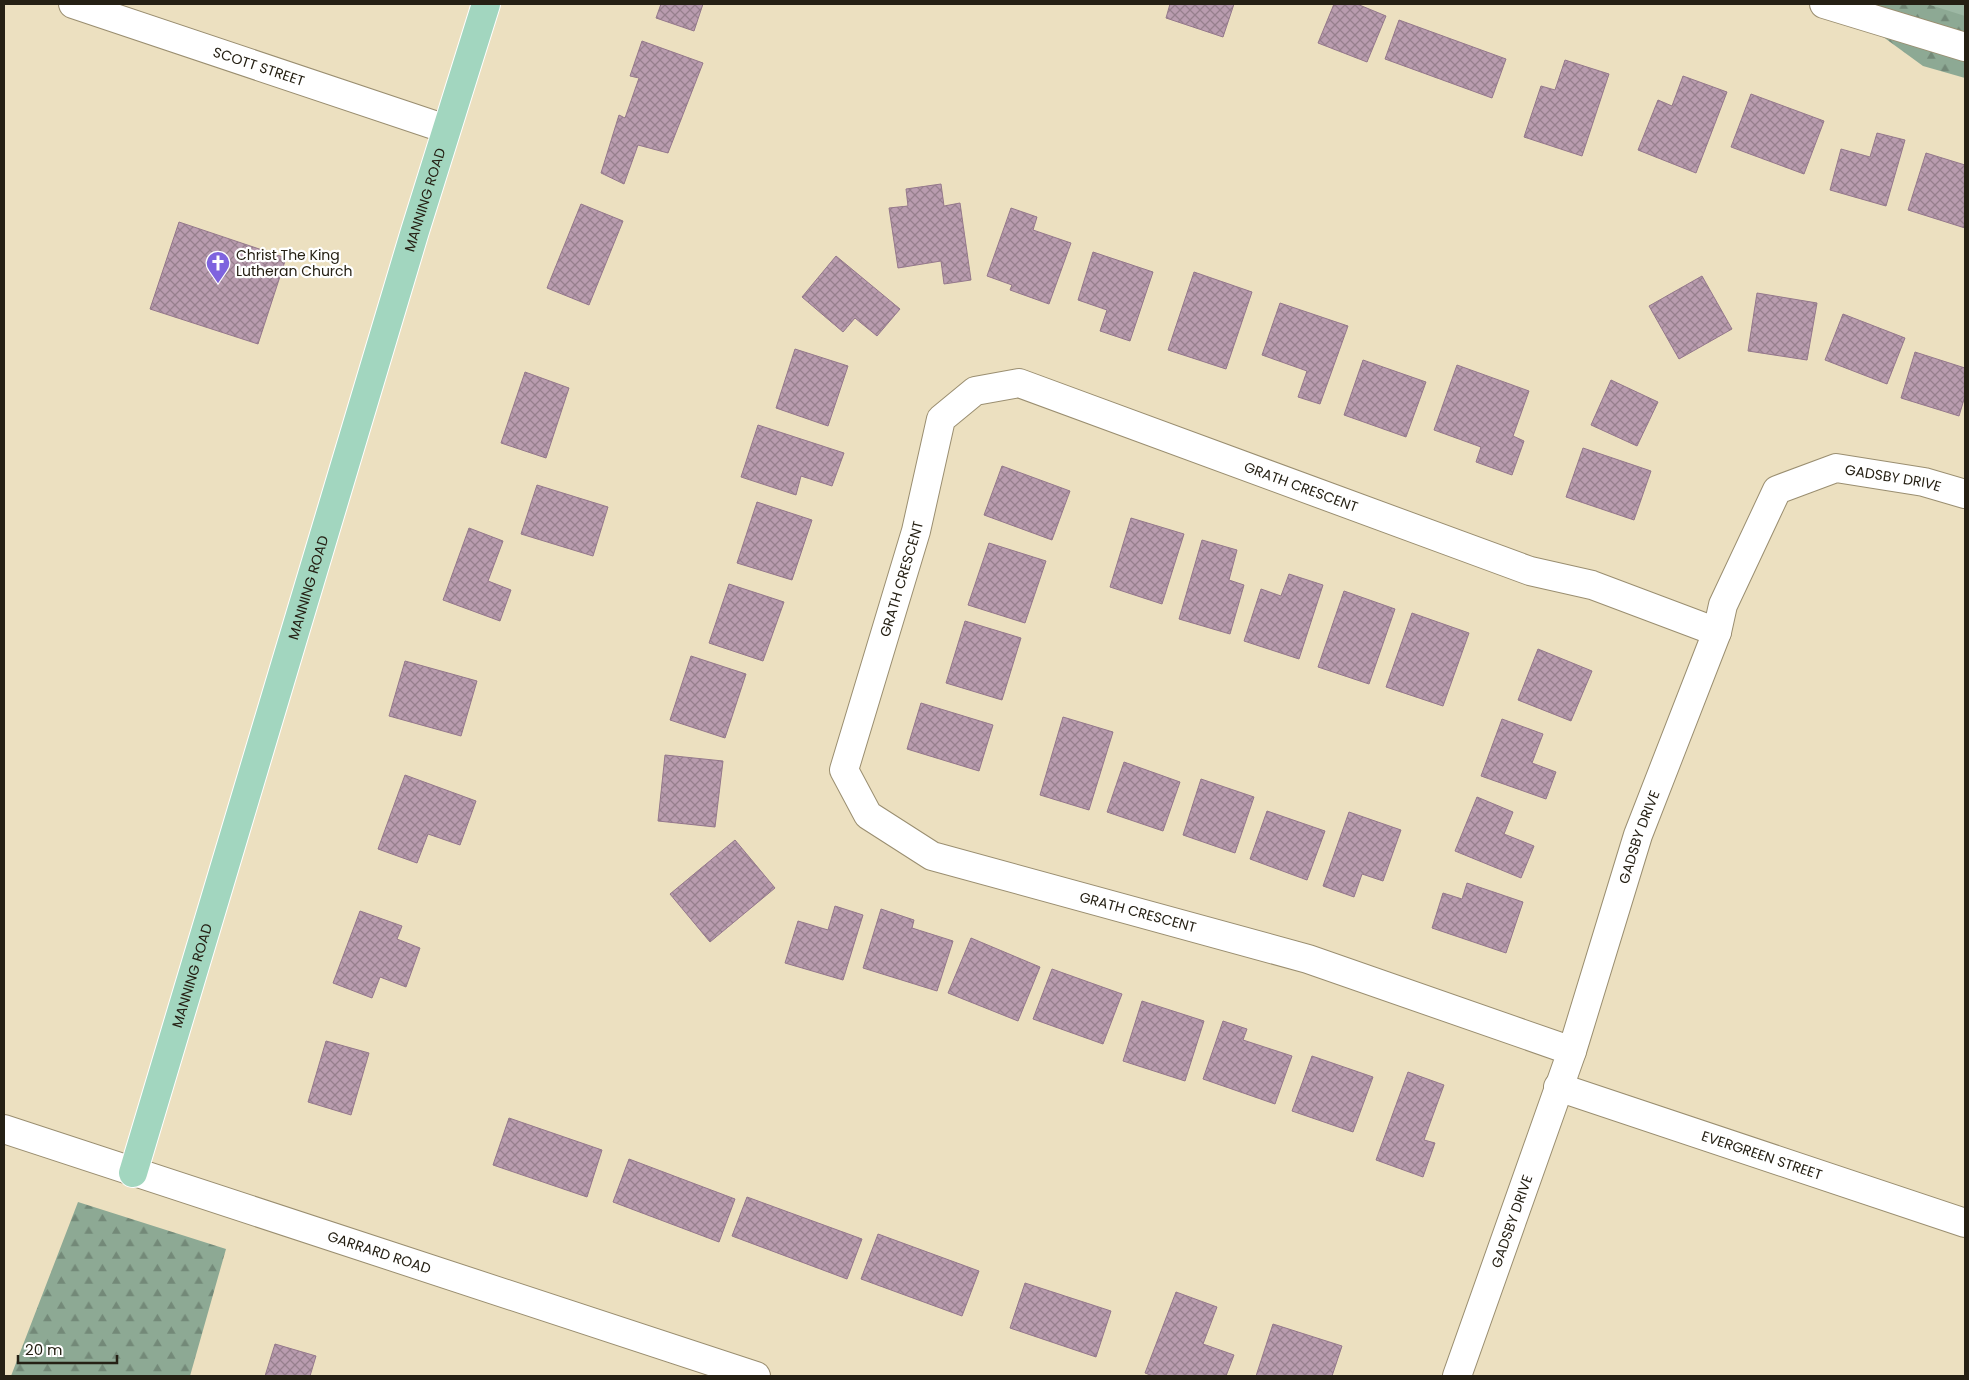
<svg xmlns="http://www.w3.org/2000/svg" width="1969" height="1380" viewBox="0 0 1969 1380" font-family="Poppins,sans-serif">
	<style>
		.forest { fill: url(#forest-firs) }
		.park { fill: #9db8a4 }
		.building { fill: url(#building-cross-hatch); stroke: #94788b }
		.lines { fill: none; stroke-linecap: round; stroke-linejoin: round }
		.minor-casing { stroke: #9a8e70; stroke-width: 30 }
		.major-casing { stroke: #fff; stroke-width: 30 }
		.minor { stroke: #fff; stroke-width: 28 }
		.major { stroke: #a2d6bf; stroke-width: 28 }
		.labels { text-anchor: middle; stroke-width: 4.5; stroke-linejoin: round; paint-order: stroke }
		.street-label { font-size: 14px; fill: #252014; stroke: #fff }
		.poi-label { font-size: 14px; fill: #252014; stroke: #fff; text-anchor: start }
	</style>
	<defs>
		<pattern id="forest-firs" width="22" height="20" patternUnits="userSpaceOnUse" patternTransform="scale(1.25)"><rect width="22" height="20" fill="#8da994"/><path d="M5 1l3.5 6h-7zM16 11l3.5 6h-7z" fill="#738978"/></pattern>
		<pattern id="building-cross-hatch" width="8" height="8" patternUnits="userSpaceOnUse" patternTransform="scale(1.25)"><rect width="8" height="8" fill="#b99caf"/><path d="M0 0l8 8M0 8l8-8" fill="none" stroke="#967f8d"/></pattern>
	</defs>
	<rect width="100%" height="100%" fill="#ece0c0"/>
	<path class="forest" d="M 1838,4 L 1965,4 L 1965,78 L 1923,66 Z
		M 78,1202 L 226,1249 L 190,1376 L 11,1376 Z"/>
	<path class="park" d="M 1927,4 L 1965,4 L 1965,16 Z"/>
	<path class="building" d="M 661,4 L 703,4 L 694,31 L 656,18 Z
		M 1170,4 L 1234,4 L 1223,37 L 1166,18 Z
		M 1334,4 L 1357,4 L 1386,16 L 1367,62 L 1318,43 Z
		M 1399,20 L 1506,59 L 1492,98 L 1385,59 Z
		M 642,41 L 703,63 L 668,153 L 638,145 L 624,184 L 601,173 L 619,115 L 625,118 L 639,78 L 630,76 Z
		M 1565,60 L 1609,74 L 1582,156 L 1524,137 L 1541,86 L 1555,90 Z
		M 1683,76 L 1727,92 L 1696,173 L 1638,150 L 1658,100 L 1672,106 Z
		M 1751,94 L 1824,121 L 1804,174 L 1731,147 Z
		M 1877,133 L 1905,140 L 1886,206 L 1830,190 L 1841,149 L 1870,157 Z
		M 1926,153 L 1965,165 L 1965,228 L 1908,210 Z
		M 941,184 L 944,206 L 960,203 L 971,280 L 944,284 L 941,261 L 898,268 L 889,208 L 908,206 L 906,189 Z
		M 581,204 L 623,221 L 589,305 L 547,288 Z
		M 1011,208 L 1037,217 L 1033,230 L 1071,243 L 1049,304 L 1010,290 L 1012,285 L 987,276 Z
		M 179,222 L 286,258 L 258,344 L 150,309 Z
		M 1093,252 L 1153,272 L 1130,341 L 1100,331 L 1107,310 L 1078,300 Z
		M 836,256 L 900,309 L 877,336 L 855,318 L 843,332 L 802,297 Z
		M 1194,272 L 1252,292 L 1226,369 L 1168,350 Z
		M 1702,276 L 1732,329 L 1679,359 L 1649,306 Z
		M 1757,293 L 1817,303 L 1807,360 L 1748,351 Z
		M 1280,303 L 1348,326 L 1320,404 L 1298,397 L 1307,371 L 1262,355 Z
		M 1843,314 L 1905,338 L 1887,384 L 1825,360 Z
		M 795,349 L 848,366 L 828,426 L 776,408 Z
		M 1915,352 L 1965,368 L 1965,396 L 1959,416 L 1901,398 Z
		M 1363,360 L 1426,382 L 1406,437 L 1344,415 Z
		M 1457,365 L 1529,391 L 1513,436 L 1524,441 L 1512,475 L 1476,462 L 1481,447 L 1434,430 Z
		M 525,372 L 569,388 L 546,458 L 501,443 Z
		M 1611,380 L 1658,402 L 1637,446 L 1591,425 Z
		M 758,425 L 844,453 L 832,486 L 801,476 L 796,495 L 741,477 Z
		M 1583,448 L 1651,471 L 1634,520 L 1566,497 Z
		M 1002,466 L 1070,491 L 1052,540 L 984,515 Z
		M 537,485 L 608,507 L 593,556 L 521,534 Z
		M 757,502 L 812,520 L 792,580 L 737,563 Z
		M 1131,518 L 1184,534 L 1162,604 L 1110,587 Z
		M 469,528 L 503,541 L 488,581 L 511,590 L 500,621 L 443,600 Z
		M 1202,540 L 1237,550 L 1229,580 L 1244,585 L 1230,634 L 1179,619 Z
		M 989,543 L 1046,561 L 1025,623 L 968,605 Z
		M 1289,574 L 1323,585 L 1299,659 L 1244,641 L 1261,589 L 1281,596 Z
		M 729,584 L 784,602 L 763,661 L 709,643 Z
		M 1344,591 L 1395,609 L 1369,684 L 1318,667 Z
		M 1412,613 L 1469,633 L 1443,706 L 1386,687 Z
		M 965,621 L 1021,638 L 1002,700 L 946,683 Z
		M 1538,649 L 1592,671 L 1571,721 L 1518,700 Z
		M 691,656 L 746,674 L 725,738 L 670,720 Z
		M 405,661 L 477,681 L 461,736 L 389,716 Z
		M 921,703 L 993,725 L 979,771 L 907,749 Z
		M 1063,717 L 1113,732 L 1089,810 L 1040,795 Z
		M 1502,719 L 1543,734 L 1532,763 L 1556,772 L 1546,799 L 1481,776 Z
		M 665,755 L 723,761 L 715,827 L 658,821 Z
		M 1124,762 L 1180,782 L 1163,831 L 1107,812 Z
		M 405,775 L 476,801 L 460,845 L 428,834 L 417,863 L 378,849 Z
		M 1201,779 L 1254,797 L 1235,853 L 1183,835 Z
		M 1477,797 L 1513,812 L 1504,834 L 1534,846 L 1521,878 L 1455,851 Z
		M 1267,811 L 1325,831 L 1307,880 L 1250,859 Z
		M 1349,812 L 1401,830 L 1383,881 L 1362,874 L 1354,897 L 1323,886 Z
		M 735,840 L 775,888 L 710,942 L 670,894 Z
		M 1467,883 L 1523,902 L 1506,953 L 1432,928 L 1443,893 L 1462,899 Z
		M 835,906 L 863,915 L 843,980 L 785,963 L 798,921 L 828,930 Z
		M 881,909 L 914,920 L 912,928 L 953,941 L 937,991 L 863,968 Z
		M 360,911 L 402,926 L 397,939 L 420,948 L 406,987 L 380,977 L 372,998 L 333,983 Z
		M 971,938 L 1040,967 L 1018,1021 L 948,993 Z
		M 1052,969 L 1122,994 L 1103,1044 L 1033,1019 Z
		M 1142,1001 L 1204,1021 L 1185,1081 L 1123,1061 Z
		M 1223,1021 L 1247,1029 L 1243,1040 L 1292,1056 L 1275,1104 L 1203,1079 Z
		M 326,1041 L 369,1053 L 351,1115 L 308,1102 Z
		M 1312,1056 L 1373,1077 L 1353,1132 L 1292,1111 Z
		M 1408,1072 L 1444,1085 L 1424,1140 L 1435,1143 L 1423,1177 L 1376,1160 Z
		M 509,1118 L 602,1150 L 587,1197 L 493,1165 Z
		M 629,1159 L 735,1199 L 719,1242 L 613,1202 Z
		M 747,1197 L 862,1239 L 847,1279 L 732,1236 Z
		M 878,1234 L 979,1271 L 962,1316 L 861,1279 Z
		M 1025,1283 L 1111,1311 L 1096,1357 L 1010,1328 Z
		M 1176,1292 L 1217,1307 L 1203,1344 L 1234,1355 L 1226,1376 L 1153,1376 L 1145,1373 Z
		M 1273,1324 L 1342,1346 L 1332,1376 L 1256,1376 Z
		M 275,1344 L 316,1356 L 310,1376 L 265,1376 Z"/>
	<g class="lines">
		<g class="minor-casing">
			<g id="minor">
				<path id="s1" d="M 73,4 L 446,129"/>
				<path d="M 1824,4 L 1965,47"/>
				<path id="s2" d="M 1572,1051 L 1308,959 L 932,856 L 868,815 L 844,770 L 916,531 L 941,419 L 975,391 L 1019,383 L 1530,571 L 1592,585 L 1717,632"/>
				<path id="s3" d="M 1558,1087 L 1965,1223"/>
				<path id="s4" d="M 4,1129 L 756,1376"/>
				<path id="s5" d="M 1457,1376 L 1572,1051 L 1638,835 L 1717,632 L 1723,605 L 1777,490 L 1836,468 L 1924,482 L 1965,494"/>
			</g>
		</g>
		<g class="major-casing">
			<g id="major">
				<path id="s6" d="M 133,1173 L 415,231 L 486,4"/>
			</g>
		</g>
		<use href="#minor" class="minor"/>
		<use href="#major" class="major"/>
	</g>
	<defs>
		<g id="church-pin" transform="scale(1.25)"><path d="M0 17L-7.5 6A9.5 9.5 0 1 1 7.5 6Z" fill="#7e63de" stroke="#fff"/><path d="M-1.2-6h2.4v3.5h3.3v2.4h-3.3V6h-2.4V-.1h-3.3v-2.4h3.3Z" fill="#fff"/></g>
	</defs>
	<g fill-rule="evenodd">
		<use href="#church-pin" x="218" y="263"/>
	</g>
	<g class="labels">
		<g class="street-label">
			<text dy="5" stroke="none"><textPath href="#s1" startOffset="196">SCOTT STREET</textPath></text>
			<text dy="5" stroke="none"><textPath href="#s6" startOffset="1016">MANNING ROAD</textPath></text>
			<text dy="5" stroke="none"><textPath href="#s5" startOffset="1064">GADSBY DRIVE</textPath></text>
			<text dy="5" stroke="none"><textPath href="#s2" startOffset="1550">GRATH CRESCENT</textPath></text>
			<text dy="5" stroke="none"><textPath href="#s2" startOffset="996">GRATH CRESCENT</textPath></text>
			<text dy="5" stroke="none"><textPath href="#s6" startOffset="611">MANNING ROAD</textPath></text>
			<text dy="5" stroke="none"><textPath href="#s5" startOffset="569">GADSBY DRIVE</textPath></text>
			<text transform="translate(1138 912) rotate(15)" y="5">GRATH CRESCENT</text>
			<text dy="5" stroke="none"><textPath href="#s6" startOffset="206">MANNING ROAD</textPath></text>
			<text dy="5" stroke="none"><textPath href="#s3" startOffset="215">EVERGREEN STREET</textPath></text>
			<text dy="5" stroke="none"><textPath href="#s5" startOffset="164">GADSBY DRIVE</textPath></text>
			<text dy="5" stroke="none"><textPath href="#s4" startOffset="395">GARRARD ROAD</textPath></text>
		</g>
		<g class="poi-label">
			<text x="236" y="260">Christ The King<tspan x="236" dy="16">Lutheran Church</tspan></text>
		</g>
	</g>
	<rect width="1969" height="1380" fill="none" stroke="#252014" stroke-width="10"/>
	<path d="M18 1355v8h99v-8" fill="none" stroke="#252014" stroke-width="2.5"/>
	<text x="25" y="1355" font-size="15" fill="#252014" stroke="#ffffff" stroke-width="4" paint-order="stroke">20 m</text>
</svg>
